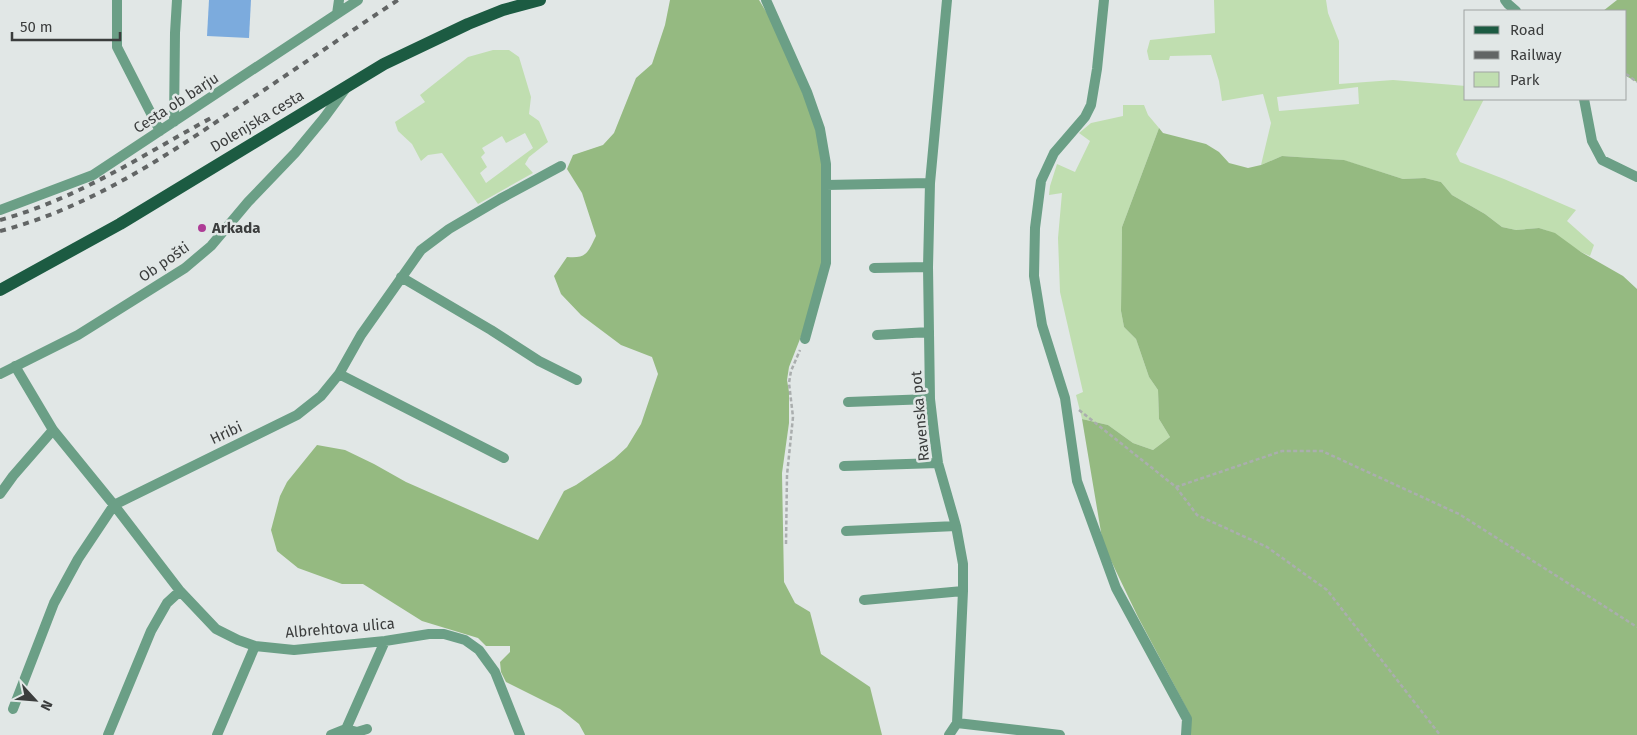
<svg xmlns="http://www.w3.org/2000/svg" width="1637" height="735" viewBox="0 0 1637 735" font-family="'Fira Sans',sans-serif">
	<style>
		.green { fill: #c0deb0; fill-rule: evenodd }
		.forest { fill: #95ba81 }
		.water { fill: #7cabdd }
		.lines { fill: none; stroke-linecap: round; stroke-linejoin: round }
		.path { stroke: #aaaeae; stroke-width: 2.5; stroke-dasharray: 4 2.5; stroke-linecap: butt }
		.street { stroke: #6b9f86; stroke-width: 10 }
		.primary { stroke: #1c5b42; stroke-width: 12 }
		.rail { stroke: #626565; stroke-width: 4; stroke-dasharray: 6 6; stroke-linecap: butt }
		.poi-dot { fill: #ae3c96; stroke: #e1e7e6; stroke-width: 2 }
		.labels { text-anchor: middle; stroke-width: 5; stroke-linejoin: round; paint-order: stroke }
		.street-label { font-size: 15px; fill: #3b3d3d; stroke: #e1e7e6 }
		.poi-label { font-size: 15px; font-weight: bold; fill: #3b3d3d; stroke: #e1e7e6; text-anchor: start }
	</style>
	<rect width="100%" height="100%" fill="#e1e7e6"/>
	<path class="green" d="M 1214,0 L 1326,0 L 1328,13 L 1339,41 L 1339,84 L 1393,80 L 1466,86 L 1466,99 L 1484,99 L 1456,154 L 1460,162 L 1504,179 L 1576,210 L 1567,221 L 1594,245 L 1590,256 L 1581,252 L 1548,231 L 1539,228 L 1516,230 L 1502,227 L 1485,214 L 1452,195 L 1441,182 L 1425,178 L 1403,179 L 1343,160 L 1282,156 L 1261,165 L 1271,123 L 1263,94 L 1222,101 L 1219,81 L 1211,55 L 1170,56 L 1169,60 L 1149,60 L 1147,51 L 1150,40 L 1215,33 ZM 1358,87 L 1359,104 L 1279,111 L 1277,97 Z
		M 493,50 L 509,50 L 519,57 L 531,97 L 529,114 L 539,121 L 548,142 L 529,157 L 525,164 L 533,173 L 478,204 L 442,153 L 428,155 L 421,161 L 412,144 L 398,131 L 395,122 L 425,102 L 420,95 L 468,57 ZM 525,133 L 533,148 L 486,183 L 480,173 L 487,167 L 481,157 L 485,153 L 482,148 L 502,136 L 506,143 Z
		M 1123,105 L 1144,105 L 1148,115 L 1159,128 L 1122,227 L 1121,311 L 1124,327 L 1136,339 L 1149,377 L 1158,390 L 1159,419 L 1170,437 L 1153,450 L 1133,443 L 1108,425 L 1082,419 L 1076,395 L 1083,392 L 1060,292 L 1058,238 L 1062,193 L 1049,195 L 1050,186 L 1057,164 L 1075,172 L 1090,141 L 1079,133 L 1091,123 L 1123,116 Z"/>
	<path class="forest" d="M 670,0 L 759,0 L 773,23 L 820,134 L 823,163 L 821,267 L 811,311 L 789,367 L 787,380 L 789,392 L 789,423 L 782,473 L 784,582 L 795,603 L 810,612 L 821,654 L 870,687 L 882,735 L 585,735 L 579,724 L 560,709 L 506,682 L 501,672 L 500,662 L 510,652 L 510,646 L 486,646 L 478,638 L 422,621 L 363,584 L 342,584 L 298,568 L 277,551 L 271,530 L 280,496 L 287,482 L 317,445 L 345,450 L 374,464 L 406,482 L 538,540 L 564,491 L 576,485 L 614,459 L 627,447 L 641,424 L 658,374 L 652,357 L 621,345 L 581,315 L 561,294 L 554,276 L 567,257 C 587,259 588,252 596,236 L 582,193 L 567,169 L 573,155 L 603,145 L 614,133 L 636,78 L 652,64 L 665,25 Z
		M 1617,0 L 1637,0 L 1637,82 L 1626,76 L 1626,11 L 1603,11 Z
		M 1159,128 L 1163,133 L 1206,144 L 1219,152 L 1229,163 L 1248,168 L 1261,165 L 1282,156 L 1344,160 L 1403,179 L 1425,178 L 1441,182 L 1452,195 L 1485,214 L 1502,227 L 1516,230 L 1539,228 L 1555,233 L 1581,252 L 1623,276 L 1637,289 L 1637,735 L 1191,735 L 1189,713 L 1138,617 L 1103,544 L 1082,419 L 1108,425 L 1133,443 L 1153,450 L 1170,437 L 1159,419 L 1158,390 L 1149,377 L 1136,339 L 1124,327 L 1121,311 L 1122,227 Z"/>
	<path class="water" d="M 209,0 L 251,0 L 249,38 L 207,36 Z"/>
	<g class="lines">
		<path class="path" d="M 1626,74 L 1637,82
			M 1079,410 L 1176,487 L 1282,451 L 1322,451 L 1459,514 L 1637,627
			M 1176,487 L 1197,515 L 1267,547 L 1327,590 L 1440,735
			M 786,544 L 787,475 L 793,417 L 789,383 L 791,371 L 800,350"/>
		<path class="street" d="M 117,0 L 117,47 L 160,131
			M 766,0 L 807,92 L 820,129 L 826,164 L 826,263 L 805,339
			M 947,0 L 930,183 L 928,267 L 930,399 L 934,433 L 938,463 L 956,526 L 963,564 L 963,591 L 957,723 L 1060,735
			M 1104,0 L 1097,69 L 1091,105 L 1085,117 L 1054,153 L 1041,181 L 1035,228 L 1034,276 L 1042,325 L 1065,398 L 1077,481 L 1116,588 L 1187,719 L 1186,735
			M 1505,0 L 1508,4 L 1516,11
			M 337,14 L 339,0
			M 1584,99 L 1592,141 L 1602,160 L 1637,177
			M 174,122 L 175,33 L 177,0
			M 826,185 L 930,183
			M 0,210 L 93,175 L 358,0
			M 874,268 L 928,267
			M 401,277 L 491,330 L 539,361 L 577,380
			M 877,335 L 929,332
			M 15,366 L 53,430 L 114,505 L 180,591 L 216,629 L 238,640 L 255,646 L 294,650 L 385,641 L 429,634 L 444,634 L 465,640 L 479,650 L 495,672 L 520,735
			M 0,374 L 78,335 L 185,268 L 211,246 L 248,202 L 295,153 L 324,118 L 346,88
			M 339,374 L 504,458
			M 848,402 L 930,399
			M 844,466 L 938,463
			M 0,494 L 13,476 L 53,430
			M 846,531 L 956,526
			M 864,600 L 963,591
			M 13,709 L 54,603 L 78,559 L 114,505 L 297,415 L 321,396 L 339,374 L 361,335 L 421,250 L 449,229 L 500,199 L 561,166
			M 367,729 L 357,732 L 346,729 L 385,641
			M 108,735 L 151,631 L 167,603 L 180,591
			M 217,735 L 255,646
			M 331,735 L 346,729
			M 949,735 L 957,723"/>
		<path class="primary" d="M 0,290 L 120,224 L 384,64 L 468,24 L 503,10 L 540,0"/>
		<path class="rail" d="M 0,220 C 77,199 141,156 211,118
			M 0,231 C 85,209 159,161 231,112 C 287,75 342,37 398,0"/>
	</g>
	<circle class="poi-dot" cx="202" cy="228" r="5"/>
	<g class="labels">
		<g class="street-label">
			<text transform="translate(176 103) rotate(-33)" y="5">Cesta ob barju</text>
			<text transform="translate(257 121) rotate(-31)" y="5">Dolenjska cesta</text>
			<text transform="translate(164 262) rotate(-35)" y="5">Ob pošti</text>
			<text transform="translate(920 416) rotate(-95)" y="5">Ravenska pot</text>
			<text transform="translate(226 433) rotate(-25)" y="5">Hribi</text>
			<text transform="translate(340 628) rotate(-5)" y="5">Albrehtova ulica</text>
		</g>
		<g class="poi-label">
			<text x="212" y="233">Arkada</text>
		</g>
	</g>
	<rect x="1464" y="10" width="162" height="90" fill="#e1e7e6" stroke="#9fa3a2"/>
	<rect x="1474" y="26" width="25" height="8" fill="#1c5b42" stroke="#9fa3a2"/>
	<text x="1510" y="35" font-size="15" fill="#3b3d3d">Road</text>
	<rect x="1474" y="51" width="25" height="8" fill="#626565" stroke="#9fa3a2"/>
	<text x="1510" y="60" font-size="15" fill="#3b3d3d">Railway</text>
	<rect x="1474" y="72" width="25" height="15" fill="#c0deb0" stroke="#9fa3a2"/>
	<text x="1510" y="85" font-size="15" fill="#3b3d3d">Park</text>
	<g transform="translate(35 700) rotate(116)" stroke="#e1e7e6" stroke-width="4" paint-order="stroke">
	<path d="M0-4L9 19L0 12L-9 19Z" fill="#3b3d3d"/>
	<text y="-8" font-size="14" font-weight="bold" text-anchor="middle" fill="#3b3d3d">N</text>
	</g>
	<path d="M12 32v8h108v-8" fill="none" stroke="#3b3d3d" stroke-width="2.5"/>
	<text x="20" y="32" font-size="15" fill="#3b3d3d" stroke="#e1e7e6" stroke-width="4" paint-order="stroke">50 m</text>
</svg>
